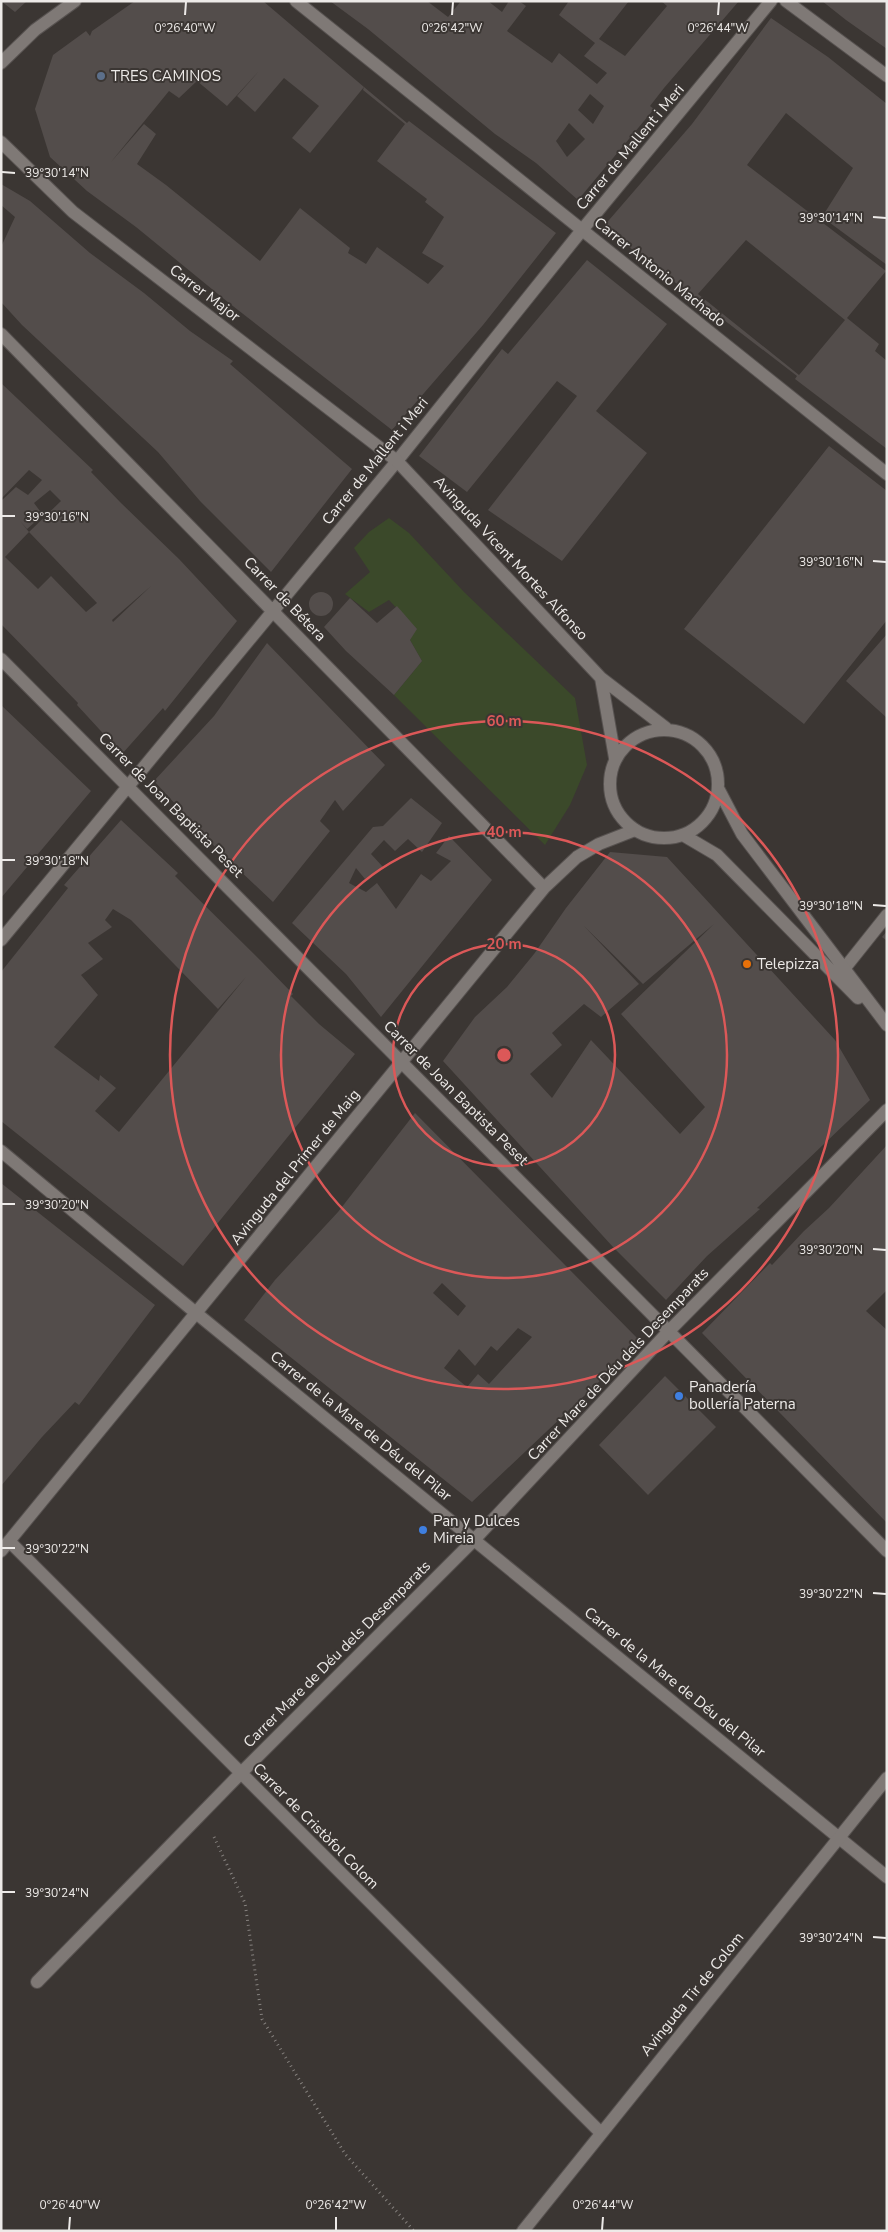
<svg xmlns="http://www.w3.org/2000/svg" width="888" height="2232" viewBox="0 0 888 2232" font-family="'Nunito Sans',sans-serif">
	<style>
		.green { fill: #3b492a }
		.building { fill: #534d4b; fill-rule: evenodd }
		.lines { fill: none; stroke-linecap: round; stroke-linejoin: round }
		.street-casing { stroke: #575250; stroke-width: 14 }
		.secondary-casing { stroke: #575250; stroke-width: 14 }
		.path { stroke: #86827f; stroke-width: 3; stroke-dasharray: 1 4; stroke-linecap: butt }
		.street { stroke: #7f7976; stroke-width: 12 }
		.secondary { stroke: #7f7976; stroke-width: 12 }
		.ticks { fill: none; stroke: #edeae8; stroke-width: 2 }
		.ring { fill: none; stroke: #dc5858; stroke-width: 2.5 }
		.service-dot { fill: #5c6f8a; stroke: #3b3633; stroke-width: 2 }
		.food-dot { fill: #e8710a; stroke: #3b3633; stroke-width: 2 }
		.shop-dot { fill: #3f7fe0; stroke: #3b3633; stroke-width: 2 }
		.labels { text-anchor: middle; stroke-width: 4; stroke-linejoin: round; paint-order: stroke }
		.poi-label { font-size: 15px; fill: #edeae8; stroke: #3b3633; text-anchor: start }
		.street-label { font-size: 15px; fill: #edeae8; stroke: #3b3633 }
		.ticks-label { font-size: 12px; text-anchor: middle; fill: #edeae8; stroke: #3b3633; stroke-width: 4; stroke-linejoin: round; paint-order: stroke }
		.centre { fill: #dc5858; stroke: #3b3633; stroke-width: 2.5 }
		.ring-label { font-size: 15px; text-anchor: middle; font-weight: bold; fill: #dc5858; stroke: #3b3633; stroke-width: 4; stroke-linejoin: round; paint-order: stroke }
	</style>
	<rect width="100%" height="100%" fill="#3b3633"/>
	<path class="green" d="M 389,518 L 409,533 L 464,592 L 575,698 L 587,765 L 570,805 L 545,845 L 394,695 L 422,661 L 410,640 L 414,627 L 389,600 L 369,612 L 345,594 L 370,572 L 354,548 L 369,532 Z"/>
	<path class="building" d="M 1,1 L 27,1 L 15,12 Z
		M 135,1 L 263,1 L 364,87 L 310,153 L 292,138 L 319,106 L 284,78 L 255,112 L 237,96 L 259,71 L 227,106 L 197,81 L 179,98 L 169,91 L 111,162 L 144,124 L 156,134 L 137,164 L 166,185 L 260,261 L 300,208 L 350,248 L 348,253 L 366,264 L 377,247 L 428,284 L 444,266 L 422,253 L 444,217 L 425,202 L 427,199 L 377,161 L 405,124 L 363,90 L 364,87 L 407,123 L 409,121 L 556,233 L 483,325 L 392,430 L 229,303 L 136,227 L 87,191 L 50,157 L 35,109 L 53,55 L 86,31 L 90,36 L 92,31 Z
		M 330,1 L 427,1 L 448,17 L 461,1 L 488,1 L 502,12 L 509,1 L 519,1 L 526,6 L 507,31 L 552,63 L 559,53 L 597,84 L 607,73 L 584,56 L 595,43 L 559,15 L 569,1 L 629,1 L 599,39 L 625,56 L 667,6 L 661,1 L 739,1 L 664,88 L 650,106 L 654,109 L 578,200 L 536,163 L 495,134 L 368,29 ZM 590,94 L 604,106 L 593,124 L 578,110 ZM 569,123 L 585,139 L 567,157 L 556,141 Z
		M 822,1 L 887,1 L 887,49 L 846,20 Z
		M 771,18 L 828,57 L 887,104 L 887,265 L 822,217 L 853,168 L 786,113 L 747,165 L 886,271 L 847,318 L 879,344 L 875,351 L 887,361 L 887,449 L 795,379 L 797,376 L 603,227 L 692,124 ZM 746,240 L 845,320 L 799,375 L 698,294 Z
		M 1,184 L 30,201 L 90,253 L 144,293 L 190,331 L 233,361 L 230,364 L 352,469 L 271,572 L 200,501 L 158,452 L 22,325 L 1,302 L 1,247 L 15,217 L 1,205 Z
		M 587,260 L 667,324 L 596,411 L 647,453 L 562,561 L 488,510 L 577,396 L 557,381 L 467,492 L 419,456 L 502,349 L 508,354 Z
		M 1,383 L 93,470 L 91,472 L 121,503 L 179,559 L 237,621 L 165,711 L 163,708 L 122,754 L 77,705 L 78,703 L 1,624 L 1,501 L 16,487 L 28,495 L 42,480 L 29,470 L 1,499 ZM 50,490 L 61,501 L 29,532 L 97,603 L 86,612 L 51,576 L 38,589 L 5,557 L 29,532 L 20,521 L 27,529 L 43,515 L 34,503 ZM 151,586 L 113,622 L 112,620 Z
		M 829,446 L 887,491 L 887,620 L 804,724 L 684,629 Z
		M309 604a12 12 0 1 1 24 0a12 12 0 1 1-24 0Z
		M 350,598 L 377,623 L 397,606 L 417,629 L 410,640 L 422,661 L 394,695 L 346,651 L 324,627 Z
		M 887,634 L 887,718 L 846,681 Z
		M 267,643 L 385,765 L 343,811 L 335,800 L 320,821 L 330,831 L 273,902 L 215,847 L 154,781 L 214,716 Z
		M 1,705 L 91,791 L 1,898 Z
		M 411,798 L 442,823 L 422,852 L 408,839 L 395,851 L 384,840 L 371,854 L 383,867 L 365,879 L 356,868 L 349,883 L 366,892 L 377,883 L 396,909 L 421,874 L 431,881 L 451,861 L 436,853 L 449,836 L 492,880 L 381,1017 L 346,974 L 292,923 L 373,827 L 383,826 Z
		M 121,820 L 178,873 L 175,876 L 260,960 L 293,994 L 291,996 L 319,1024 L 355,1054 L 183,1266 L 1,1121 L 1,972 L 68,888 L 64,885 ZM 113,909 L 131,920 L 218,1009 L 246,977 L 119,1132 L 95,1111 L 116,1088 L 100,1075 L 99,1081 L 54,1047 L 98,995 L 81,975 L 103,959 L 88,943 L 112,927 L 105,920 Z
		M 610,852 L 667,857 L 835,1040 L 870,1100 L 757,1208 L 760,1209 L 707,1256 L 666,1300 L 613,1247 L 443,1061 L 475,1017 L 507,987 L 534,954 L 566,908 ZM 714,924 L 621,1014 L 705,1107 L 680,1134 L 591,1040 L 552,1098 L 530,1074 L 562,1045 L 552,1033 L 584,1004 L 601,1017 L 639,984 L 584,926 L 643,984 Z
		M 887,931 L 887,941 L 882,937 Z
		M 415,1113 L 641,1342 L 472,1502 L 244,1320 L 275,1280 L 338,1212 ZM 442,1283 L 466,1306 L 458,1316 L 433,1293 ZM 518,1328 L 532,1337 L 489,1384 L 478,1374 L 467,1387 L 444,1368 L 459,1349 L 475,1366 L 491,1346 L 497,1351 Z
		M 887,1145 L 887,1290 L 866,1311 L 887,1330 L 887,1523 L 702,1333 L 770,1263 L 772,1265 L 804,1231 L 829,1208 Z
		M 1,1183 L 155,1305 L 79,1405 L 75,1402 L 42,1437 L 1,1486 Z
		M 665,1376 L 716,1427 L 648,1495 L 599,1445 Z"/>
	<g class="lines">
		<g class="street-casing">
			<path id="street" d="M 296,1 L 887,474
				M 786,1 L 887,76
				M 1,334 L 544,888
				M 1,659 L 887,1551
				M 1,940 L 397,461 L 582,230 L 771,1
				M 844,969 L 887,915
				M 1,1151 L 196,1313 L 887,1877
				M 9,1541 L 601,2133
				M 1,1551 L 544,888 L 577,857 L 599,844 L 635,830
				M 37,1982 L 240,1774 L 474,1540 L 668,1332 L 887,1110"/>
		</g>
		<g class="secondary-casing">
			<path id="secondary" d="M 1,63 L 35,30 L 75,1
				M 1,142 L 73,212 L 397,461 L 601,678 L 666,728
				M 601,678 L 615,758
				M610 784a54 54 0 1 1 108 0a54 54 0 1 1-108 0Z
				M 719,790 L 742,834 L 887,1025
				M 683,835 L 717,855 L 858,998
				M 523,2231 L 887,1778"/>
		</g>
		<path class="path" d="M 214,1837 L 245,1903 L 262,2019 L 345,2154 L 414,2231"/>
		<use href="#street" class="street"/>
		<use href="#secondary" class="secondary"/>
	</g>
	<path class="ticks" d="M 185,15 L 186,2M 452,15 L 453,2M 718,15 L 719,2M 2,172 L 15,173M 873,217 L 886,218M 2,516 L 15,516M 873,561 L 886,562M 2,860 L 15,860M 873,905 L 886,906M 2,1204 L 15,1204M 873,1249 L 886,1250M 2,1548 L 15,1548M 873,1593 L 886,1594M 2,1892 L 15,1892M 873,1937 L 886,1938M 69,2230 L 70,2217M 336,2230 L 336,2217M 602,2230 L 603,2217"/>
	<g class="ring">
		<circle cx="504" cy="1055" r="111"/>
		<circle cx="504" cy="1055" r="223"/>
		<circle cx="504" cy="1055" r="334"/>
	</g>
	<circle class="service-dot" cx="101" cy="76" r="5"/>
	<circle class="food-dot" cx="747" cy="964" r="5"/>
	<g class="shop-dot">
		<circle cx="679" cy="1396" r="5"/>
		<circle cx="423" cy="1530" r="5"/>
	</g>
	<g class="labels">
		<g class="poi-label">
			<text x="111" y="81">TRES CAMINOS</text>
			<text x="757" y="969">Telepizza</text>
			<text x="689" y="1392">Panadería<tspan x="689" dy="17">bollería Paterna</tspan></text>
			<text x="433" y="1526">Pan y Dulces<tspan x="433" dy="17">Mireia</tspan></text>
		</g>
		<g class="street-label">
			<text transform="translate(630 147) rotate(-50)" y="5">Carrer de Mallent i Meri</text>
			<text transform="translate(660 272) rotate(39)" y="5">Carrer Antonio Machado</text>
			<text transform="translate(205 293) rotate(37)" y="5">Carrer Major</text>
			<text transform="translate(375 461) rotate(-51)" y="5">Carrer de Mallent i Meri</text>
			<text transform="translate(511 558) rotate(47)" y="5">Avinguda Vicent Mortes Alfonso</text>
			<text transform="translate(285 599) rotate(46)" y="5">Carrer de Bétera</text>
			<text transform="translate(171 805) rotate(45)" y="5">Carrer de Joan Baptista Peset</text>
			<text transform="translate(456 1093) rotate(45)" y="5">Carrer de Joan Baptista Peset</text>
			<text transform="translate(295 1167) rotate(-51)" y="5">Avinguda del Primer de Maig</text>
			<text transform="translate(618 1364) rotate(-47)" y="5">Carrer Mare de Déu dels Desemparats</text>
			<text transform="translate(361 1426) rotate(39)" y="5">Carrer de la Mare de Déu del Pilar</text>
			<text transform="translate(337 1654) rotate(-45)" y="5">Carrer Mare de Déu dels Desemparats</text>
			<text transform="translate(675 1682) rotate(39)" y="5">Carrer de la Mare de Déu del Pilar</text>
			<text transform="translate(316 1826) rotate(45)" y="5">Carrer de Cristòfol Colom</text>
			<text transform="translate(692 1994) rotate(-51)" y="5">Avinguda Tir de Colom</text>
		</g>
	</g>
	<g class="ticks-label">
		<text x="185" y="32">0°26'40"W</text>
		<text x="452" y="32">0°26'42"W</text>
		<text x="718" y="32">0°26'44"W</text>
		<text x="57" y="177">39°30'14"N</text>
		<text x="831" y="222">39°30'14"N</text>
		<text x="57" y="521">39°30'16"N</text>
		<text x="831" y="566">39°30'16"N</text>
		<text x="57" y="865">39°30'18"N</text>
		<text x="831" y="910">39°30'18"N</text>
		<text x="57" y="1209">39°30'20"N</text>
		<text x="831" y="1254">39°30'20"N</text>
		<text x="57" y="1553">39°30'22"N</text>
		<text x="831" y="1598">39°30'22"N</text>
		<text x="57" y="1897">39°30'24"N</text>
		<text x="831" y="1942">39°30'24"N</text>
		<text x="70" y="2209">0°26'40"W</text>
		<text x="336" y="2209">0°26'42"W</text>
		<text x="603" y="2209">0°26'44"W</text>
	</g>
	<circle cx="504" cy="1055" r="8" class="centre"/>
	<g class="ring-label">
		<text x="504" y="726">60 m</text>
		<text x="504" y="837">40 m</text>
		<text x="504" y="949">20 m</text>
	</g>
	<rect width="888" height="2232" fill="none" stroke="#edeae8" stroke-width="5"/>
</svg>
